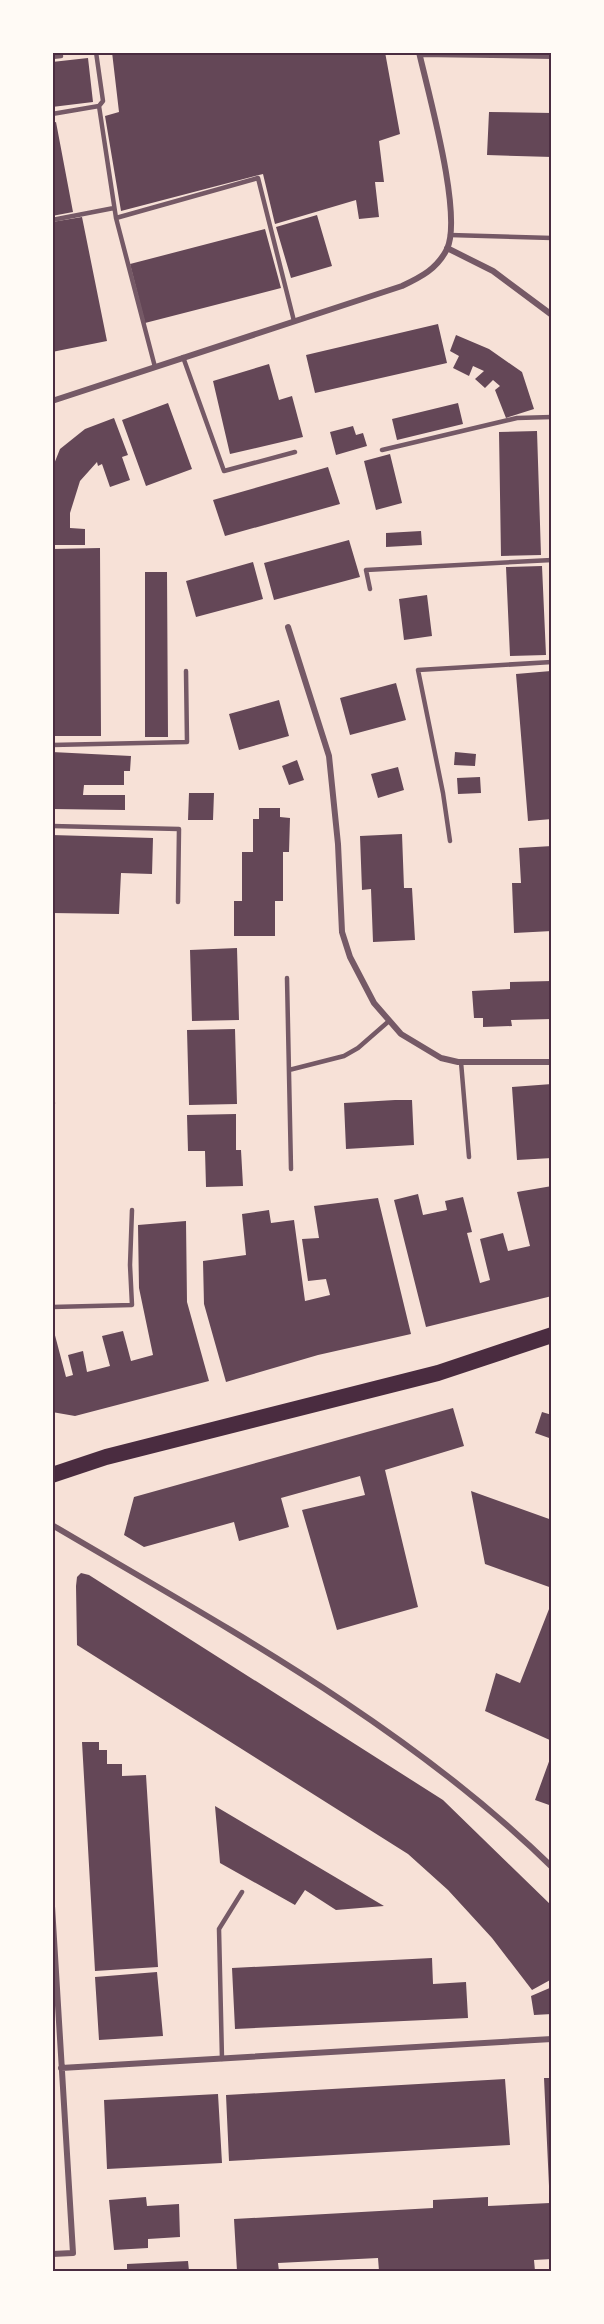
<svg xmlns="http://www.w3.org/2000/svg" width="604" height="2324" viewBox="0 0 604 2324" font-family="'Crimson Pro',serif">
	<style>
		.building { fill: #644757 }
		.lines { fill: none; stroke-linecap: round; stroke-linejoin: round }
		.service { stroke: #755966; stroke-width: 4.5 }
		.minor { stroke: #755966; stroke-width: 6 }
		.trunk { stroke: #4a2c40; stroke-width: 16 }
		.neatline { fill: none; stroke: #4a2c40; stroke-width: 2 }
	</style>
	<rect width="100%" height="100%" fill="#f7e1d7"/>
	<path class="building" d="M 112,52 L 385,52 L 400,134 L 379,141 L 384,182 L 375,182 L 379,217 L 359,219 L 356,200 L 275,224 L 263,174 L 121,211 L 105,116 L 119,112 Z
		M 88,58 L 93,102 L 52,107 L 52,62 Z
		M 489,112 L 552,113 L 552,157 L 487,155 Z
		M 56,122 L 73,212 L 52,216 L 52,123 Z
		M 317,215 L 332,266 L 291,278 L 276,227 Z
		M 82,217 L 107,341 L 52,352 L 52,222 Z
		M 265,229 L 281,288 L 145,323 L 130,264 Z
		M 438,324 L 447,363 L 315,393 L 306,355 Z
		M 456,335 L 489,349 L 522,372 L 534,409 L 506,418 L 495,390 L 500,386 L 493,380 L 485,388 L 475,379 L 484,371 L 473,366 L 469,376 L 453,368 L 459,356 L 450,351 Z
		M 269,364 L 279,400 L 292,396 L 303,437 L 230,454 L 213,381 Z
		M 168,403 L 192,469 L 146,486 L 122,420 Z
		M 458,403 L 463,424 L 397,440 L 392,419 Z
		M 114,418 L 128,455 L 122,457 L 130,480 L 110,487 L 102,464 L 98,466 L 97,462 L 80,481 L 70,513 L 70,528 L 85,529 L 85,545 L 52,545 L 52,469 L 60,449 L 85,429 Z
		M 353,426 L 356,435 L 363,433 L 367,446 L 336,455 L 330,432 Z
		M 537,431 L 541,555 L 501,556 L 499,432 Z
		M 390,454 L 402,503 L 376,510 L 364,461 Z
		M 328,467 L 340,504 L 225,536 L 213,500 Z
		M 421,531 L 422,545 L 386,547 L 386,533 Z
		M 349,540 L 360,577 L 274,600 L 264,563 Z
		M 100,548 L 101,736 L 52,736 L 52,549 Z
		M 253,562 L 263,599 L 196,617 L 186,581 Z
		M 542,566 L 546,655 L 510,656 L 506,567 Z
		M 145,572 L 167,572 L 168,737 L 145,737 Z
		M 427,595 L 432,636 L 404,640 L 399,599 Z
		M 551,671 L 552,819 L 528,821 L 516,674 Z
		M 396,683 L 406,720 L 350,735 L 340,698 Z
		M 279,700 L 289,736 L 239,750 L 229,714 Z
		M 52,752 L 131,756 L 130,771 L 124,771 L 124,785 L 84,785 L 83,795 L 125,795 L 125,810 L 52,809 Z
		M 455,752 L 476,754 L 475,766 L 454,765 Z
		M 297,760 L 304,780 L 289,785 L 282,766 Z
		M 398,767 L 404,790 L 378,798 L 371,774 Z
		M 480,777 L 481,793 L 458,794 L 457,778 Z
		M 189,793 L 214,793 L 213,820 L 188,820 Z
		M 259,808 L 280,808 L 280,817 L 290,818 L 289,852 L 283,852 L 283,901 L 275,901 L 275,936 L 234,936 L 234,901 L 242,901 L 242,852 L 253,852 L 253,819 L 259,819 Z
		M 402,834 L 404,888 L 412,888 L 415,940 L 373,942 L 371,889 L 362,890 L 360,836 Z
		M 52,835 L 153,838 L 152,874 L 121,873 L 119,914 L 52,913 Z
		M 552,846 L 552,931 L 514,933 L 512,883 L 521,883 L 519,848 Z
		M 237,948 L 239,1020 L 192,1021 L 190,950 Z
		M 552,981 L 552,1019 L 511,1020 L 512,1026 L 483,1027 L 483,1018 L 474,1018 L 472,991 L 510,989 L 510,982 Z
		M 235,1029 L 237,1104 L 189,1105 L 187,1030 Z
		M 552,1084 L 552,1158 L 517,1160 L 512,1087 Z
		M 395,1100 L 412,1100 L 414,1145 L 346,1149 L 344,1103 Z
		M 236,1114 L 236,1150 L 241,1150 L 243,1186 L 206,1187 L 205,1151 L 188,1151 L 187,1115 Z
		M 552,1186 L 552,1296 L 426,1327 L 394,1200 L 418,1194 L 423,1215 L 447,1210 L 445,1201 L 463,1197 L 472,1232 L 467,1233 L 480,1283 L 490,1280 L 480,1239 L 503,1233 L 508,1251 L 530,1246 L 517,1192 Z
		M 378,1198 L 411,1334 L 318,1355 L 226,1382 L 204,1304 L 203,1261 L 246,1255 L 242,1214 L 269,1210 L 271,1223 L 294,1220 L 305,1301 L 330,1295 L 326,1279 L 308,1281 L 302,1239 L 319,1238 L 314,1206 Z
		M 186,1221 L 187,1302 L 209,1381 L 75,1416 L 52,1412 L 52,1324 L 66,1377 L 73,1375 L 68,1355 L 83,1351 L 87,1372 L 110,1366 L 102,1336 L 123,1331 L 131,1361 L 153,1355 L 139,1288 L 138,1225 Z
		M 52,1279 L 54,1279 L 55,1303 L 52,1303 Z
		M 453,1408 L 464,1446 L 385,1470 L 418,1607 L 337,1630 L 302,1510 L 365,1495 L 360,1476 L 281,1498 L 289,1527 L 239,1541 L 234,1522 L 144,1547 L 124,1535 L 134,1497 Z
		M 542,1412 L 552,1415 L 552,1439 L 535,1433 Z
		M 471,1491 L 552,1520 L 552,1588 L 485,1564 Z
		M 81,1573 L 89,1575 L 443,1800 L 552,1906 L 552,1979 L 532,1990 L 492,1938 L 448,1890 L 408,1854 L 77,1645 L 76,1586 L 77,1577 Z
		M 551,1604 L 552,1604 L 552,1741 L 485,1711 L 496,1673 L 520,1683 Z
		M 82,1742 L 99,1742 L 99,1750 L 107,1750 L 107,1764 L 122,1764 L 122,1776 L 146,1775 L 158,1967 L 95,1971 Z
		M 551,1756 L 552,1756 L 552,1806 L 535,1800 Z
		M 215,1806 L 384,1906 L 336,1910 L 305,1890 L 295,1905 L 220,1863 Z
		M 432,1958 L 433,1984 L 466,1982 L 468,2018 L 235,2029 L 232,1968 Z
		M 157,1972 L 163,2036 L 99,2040 L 95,1977 Z
		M 552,1987 L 552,2014 L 534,2015 L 531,1996 Z
		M 544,2078 L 552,2078 L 552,2186 L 549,2186 Z
		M 505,2079 L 510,2145 L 229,2161 L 226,2095 Z
		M 218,2094 L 222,2163 L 107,2169 L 104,2100 Z
		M 146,2197 L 147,2206 L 179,2204 L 180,2237 L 148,2239 L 148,2248 L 114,2250 L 109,2200 Z
		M 488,2197 L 488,2206 L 550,2203 L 552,2259 L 534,2260 L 535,2271 L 379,2271 L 378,2258 L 278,2263 L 279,2271 L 237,2271 L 234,2219 L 433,2208 L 433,2200 Z
		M 188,2261 L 189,2271 L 127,2271 L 127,2264 Z"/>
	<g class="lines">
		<path class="service" d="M 96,52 L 103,101 L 99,106
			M 52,57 L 61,56
			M 52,114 L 99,106 L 116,218 L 155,367
			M 116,218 L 258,178 L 294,321
			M 52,220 L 114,208
			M 450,235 L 552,238
			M 183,357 L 224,471 L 295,452
			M 382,450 L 517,418 L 552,417
			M 370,589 L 366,570 L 552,560
			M 52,745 L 187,742 L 186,671
			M 52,826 L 179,829 L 178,902
			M 450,841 L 443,793 L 418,670 L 552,662
			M 287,978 L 291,1169
			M 461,1062 L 469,1157
			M 289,1070 L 344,1056 L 358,1048 L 389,1021
			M 52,1103 L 53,1103
			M 52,1307 L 132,1305 L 130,1265 L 132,1210
			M 222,2059 L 219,1929 L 242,1892"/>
		<path class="minor" d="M 420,54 L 552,56
			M 447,248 L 493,271 L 552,315
			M 52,401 L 402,286 C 421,277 437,269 447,249 C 463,215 428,92 419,52
			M 288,627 L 329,756 L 338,844 L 342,932 L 350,957 L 374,1003 L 401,1034 L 441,1058 L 458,1062 L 552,1062
			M 52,1525 C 225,1627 407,1725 552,1867
			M 52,1906 L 73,2253 L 52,2254
			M 61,2068 L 552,2039"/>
		<path class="trunk" d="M 52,1475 L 106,1457 L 438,1373 L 552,1335"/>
	</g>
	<rect width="604" height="2324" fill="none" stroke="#fffaf5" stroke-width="108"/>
	<rect x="54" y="54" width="496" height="2216" class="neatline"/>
</svg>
